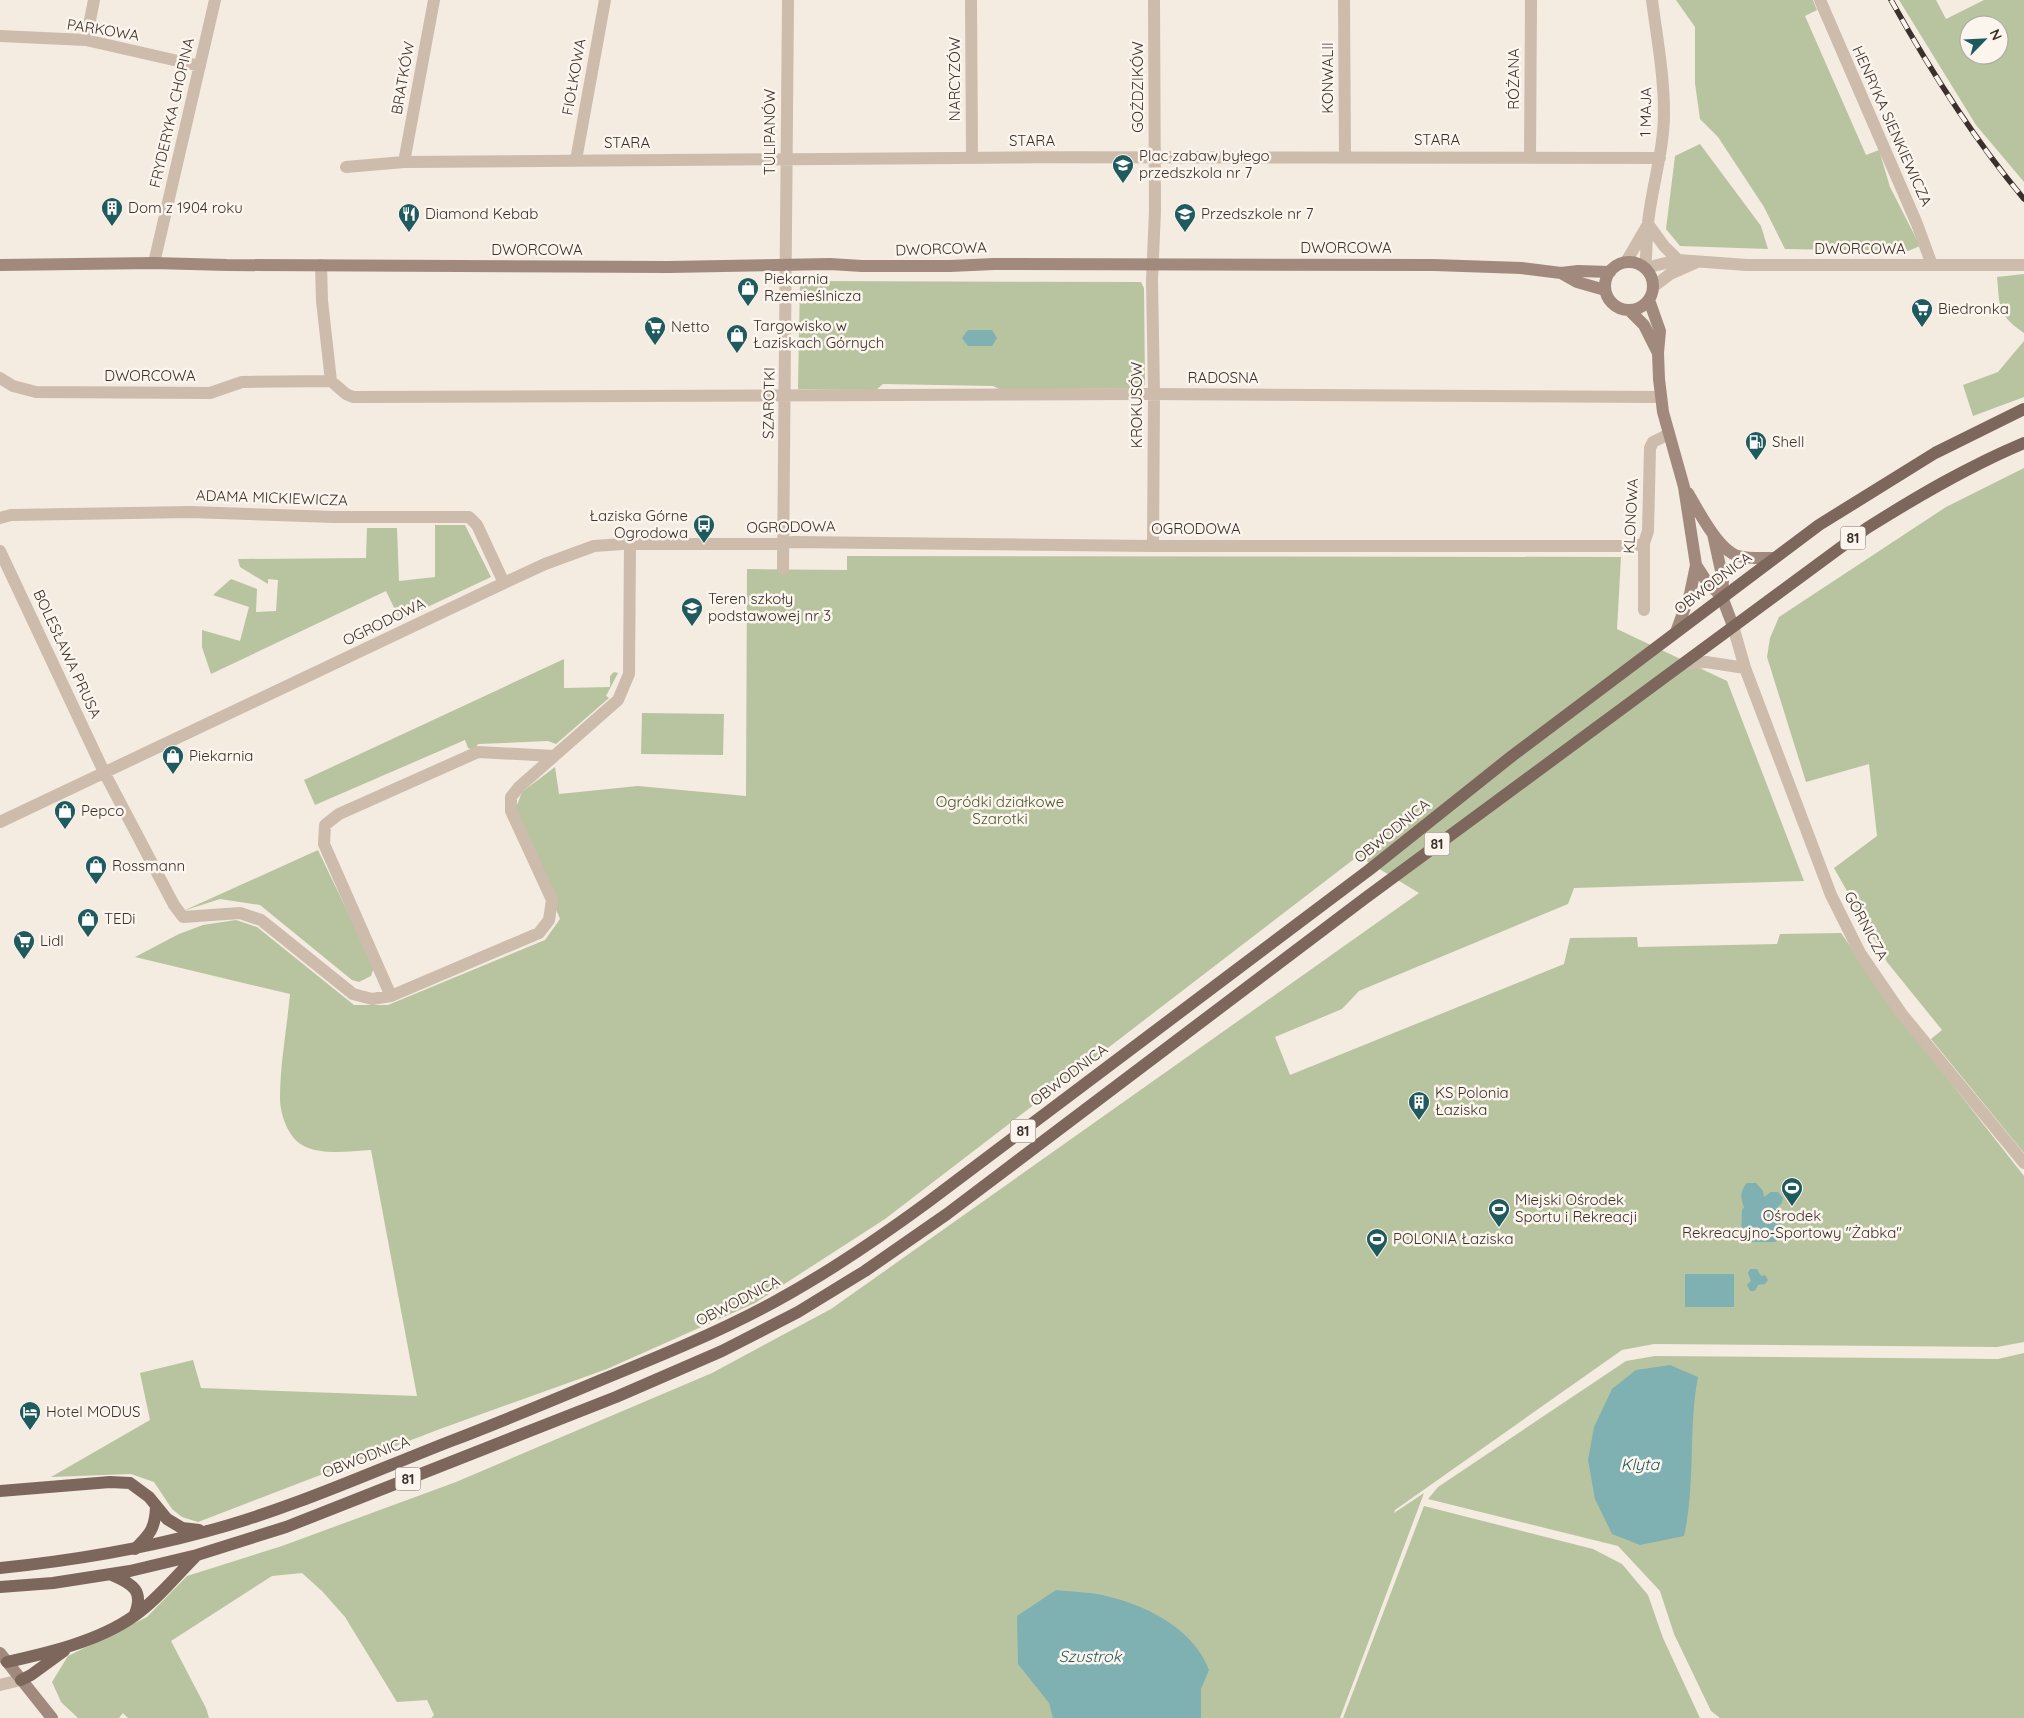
<svg xmlns="http://www.w3.org/2000/svg" width="2024" height="1718" viewBox="0 0 2024 1718" font-family="Quicksand,sans-serif">
	<style>
		.green { fill: #b8c4a0; fill-rule: evenodd }
		.water { fill: #7fb0b2 }
		.lines { fill: none; stroke-linecap: round; stroke-linejoin: round }
		.street { stroke: #cdbbac; stroke-width: 12 }
		.secondary { stroke: #a18a7d; stroke-width: 12 }
		.primary { stroke: #7d675c; stroke-width: 12 }
		.rail-casing { stroke: #3b302b; stroke-width: 5.5 }
		.rail { stroke: #fbf5ee; stroke-width: 4; stroke-dasharray: 11; stroke-linecap: butt }
		.labels { text-anchor: middle; stroke-width: 5; stroke-linejoin: round; paint-order: stroke }
		.shield { fill: #fbf5ee; stroke: #756b66; stroke-width: 1 }
		.shield-label { font-size: 14px; font-weight: bold; fill: #3b302b }
		.street-label { font-size: 15px; fill: #3b302b; stroke: #fbf5ee }
		.poi-label { font-size: 15px; fill: #3b302b; stroke: #fbf5ee; text-anchor: start }
		.park-label { font-size: 15px; fill: #4a5a2e; stroke: #fbf5ee }
		.water-label { font-size: 16px; font-style: italic; fill: #1f5a5e; stroke: #fbf5ee }
	</style>
	<rect width="100%" height="100%" fill="#f4ebe1"/>
	<path class="green" d="M 1676,0 L 1813,0 L 1817,10 L 1805,16 L 1866,155 L 1879,150 L 1890,187 L 1920,246 L 1908,251 L 1785,249 L 1764,207 L 1718,137 L 1700,119 L 1695,83 L 1695,27 Z
		M 1899,0 L 1936,0 L 1946,19 L 1984,0 L 2024,0 L 2024,182 L 1976,125 ZM 1969,25 L 1999,25 L 1999,55 L 1969,55 Z
		M 1700,144 L 1761,226 L 1768,249 L 1680,246 L 1666,229 L 1675,156 Z
		M 2024,274 L 2024,333 C 1997,314 2000,308 1997,277 Z
		M 800,281 L 1141,282 L 1144,288 L 1145,384 L 1142,388 L 1001,390 L 993,386 L 883,384 L 876,390 L 798,389 Z
		M 2024,341 L 2024,397 L 1973,416 L 1963,385 L 1998,372 Z
		M 2024,468 L 2024,1153 L 1931,1039 L 1942,1030 L 1887,962 L 1834,868 L 1877,836 L 1869,764 L 1806,782 L 1767,657 L 1770,638 L 1779,617 L 1946,507 Z
		M 435,525 L 465,525 L 491,577 L 400,620 L 386,591 L 211,674 L 202,647 L 202,630 L 240,641 L 249,607 L 213,595 L 231,579 L 257,589 L 256,612 L 276,611 L 278,580 L 268,579 L 268,584 L 240,567 L 238,559 L 366,558 L 367,528 L 397,528 L 399,581 L 435,577 Z
		M 847,556 L 1621,557 L 1617,629 L 1727,681 L 1804,881 L 1574,888 L 1568,904 L 1359,991 L 1342,1009 L 1275,1037 L 1290,1075 L 1564,964 L 1570,938 L 1637,937 L 1638,947 L 1777,944 L 1780,934 L 1841,933 L 1900,1018 L 2024,1176 L 2024,1342 L 1997,1347 L 1654,1344 L 1622,1350 L 1395,1510 L 1394,1513 L 1424,1493 L 1340,1718 L 431,1718 L 434,1715 L 427,1700 L 397,1702 L 345,1617 L 322,1591 L 302,1573 L 272,1576 L 171,1641 L 206,1708 L 209,1718 L 128,1718 L 123,1713 L 119,1718 L 78,1718 L 61,1702 L 52,1682 L 68,1656 L 147,1617 L 187,1576 L 282,1546 L 456,1482 L 712,1373 L 831,1309 L 1419,893 L 1358,856 L 885,1219 L 755,1303 L 607,1369 L 440,1429 L 198,1522 L 182,1517 L 172,1509 L 154,1482 L 131,1474 L 51,1477 L 150,1420 L 140,1373 L 193,1360 L 201,1388 L 417,1396 L 371,1150 C 349,1151 322,1156 302,1145 C 288,1137 280,1114 280,1098 C 280,1065 287,1027 290,994 L 135,957 L 179,934 L 203,925 L 236,920 L 257,927 L 354,1005 L 388,1005 L 545,940 L 560,919 L 514,807 L 517,805 L 522,792 L 555,767 L 559,794 L 638,786 L 746,796 L 747,569 L 847,570 Z
		M 564,659 L 564,688 L 610,687 L 610,676 L 614,672 L 618,673 L 606,696 L 609,698 L 556,744 L 548,741 L 478,744 L 476,747 L 471,749 L 468,748 L 465,740 L 315,805 L 304,780 Z
		M 642,713 L 724,714 L 723,755 L 641,754 Z
		M 318,850 L 374,967 L 371,976 L 359,982 L 352,980 L 260,905 L 220,899 L 183,911 Z
		M 2024,1353 L 2024,1718 L 1720,1718 L 1711,1711 L 1674,1634 L 1660,1591 L 1618,1546 L 1428,1499 L 1438,1487 L 1626,1361 L 1655,1356 L 1998,1359 Z
		M 1424,1506 L 1593,1549 L 1622,1564 L 1648,1595 L 1663,1638 L 1700,1718 L 1343,1718 Z"/>
	<path class="water" d="M 968,330 L 992,330 L 997,338 L 992,346 L 968,346 L 962,338 Z
		M 1747,1183 L 1756,1183 L 1763,1191 L 1764,1197 L 1771,1192 L 1778,1192 L 1783,1198 L 1782,1203 L 1778,1207 L 1777,1220 L 1783,1227 L 1782,1236 L 1775,1242 L 1741,1242 L 1742,1210 L 1744,1207 C 1740,1197 1740,1191 1747,1183 Z
		M 1750,1269 L 1757,1269 L 1761,1276 L 1765,1275 L 1768,1280 L 1765,1284 L 1758,1285 L 1755,1291 L 1750,1291 L 1747,1285 L 1751,1281 L 1748,1273 Z
		M 1685,1274 L 1734,1274 L 1734,1307 L 1685,1307 Z
		M 1670,1365 L 1698,1377 C 1688,1429 1696,1483 1684,1536 L 1640,1545 L 1612,1534 L 1595,1499 L 1588,1460 L 1594,1427 L 1612,1389 L 1636,1370 Z
		M 1056,1590 C 1074,1592 1093,1592 1110,1597 C 1150,1607 1194,1630 1209,1670 L 1201,1689 L 1201,1718 L 1053,1718 L 1049,1703 L 1018,1664 L 1017,1616 Z"/>
	<g class="lines">
		<path class="street" d="M 971,0 L 972,157
			M 1344,0 L 1345,157
			M 1652,0 C 1657,38 1664,75 1664,113 C 1664,150 1652,186 1648,223 C 1646,238 1647,253 1645,268 L 1678,260 L 1747,265 L 2024,265
			M 1820,0 L 1917,224 L 1932,265
			M 0,36 L 86,40 L 200,66
			M 86,40 L 94,0
			M 1530,157 L 1531,0
			M 576,160 L 605,0
			M 404,162 L 434,0
			M 346,167 L 404,162 C 823,157 1241,156 1660,158
			M 1648,224 L 1664,246 L 1678,260
			M 1626,262 L 1647,226
			M 154,263 L 215,0
			M 321,265 L 322,301 L 331,381
			M 1653,287 L 1670,274 L 1697,262
			M 0,378 L 13,386 L 36,392 L 210,393 L 242,382 L 331,381 L 346,394 L 353,397 L 1143,394 L 1661,397
			M 0,518 L 11,515 L 190,512 L 334,517 L 469,517 L 477,525 L 504,583
			M 1153,546 L 1154,394 L 1152,280 L 1155,211 L 1154,0
			M 0,551 L 104,772 L 174,905 L 183,917 L 240,913 L 261,920 L 353,994 L 372,999 L 391,996 L 539,933 L 549,920 L 552,900 L 511,811 L 511,797 L 519,787 L 618,700 L 629,674 L 630,544
			M 783,569 L 788,0
			M 1644,610 L 1644,543 L 1648,531 L 1650,448 L 1653,442 L 1669,434
			M 1733,626 L 1745,668 L 1831,895 L 1860,953 L 1901,1013 L 2024,1163
			M 1684,664 L 1706,662 L 1745,668
			M 0,822 L 504,583 L 545,564 L 594,546 L 623,544 L 783,544 L 792,542 L 1153,546 L 1632,546 L 1644,543
			M 391,996 L 324,844 L 325,825 L 339,814 L 478,752 L 554,756
			M 0,1685 L 21,1680"/>
		<path class="secondary" d="M1605 286a24 24 0 1 1 48 0a24 24 0 1 1-48 0Z
			M 0,265 L 154,263 L 227,265 L 669,267 L 830,264 L 862,266 L 950,266 L 994,264 L 1434,265 L 1521,268 L 1561,273 L 1578,271 L 1610,272
			M 1561,273 L 1577,282 L 1605,290
			M 1649,300 L 1660,331 L 1658,353 L 1659,379 L 1663,412 L 1684,487 L 1696,565 L 1690,594 L 1676,632
			M 1629,310 L 1644,325 L 1658,353
			M 1688,493 C 1698,510 1718,550 1738,556 C 1750,559 1762,558 1773,558
			M 1713,534 L 1723,580 L 1722,597
			M 1696,565 L 1707,582 L 1722,597 L 1733,626
			M 0,1653 L 52,1718"/>
		<path class="primary" d="M 0,1491 L 110,1482 L 130,1483 L 149,1497 L 167,1519 L 182,1528 L 199,1530
			M 135,1549 C 150,1534 155,1529 156,1507
			M 0,1568 C 69,1561 137,1550 204,1532 C 288,1510 369,1473 451,1441 C 501,1422 551,1401 601,1380 C 660,1356 719,1332 776,1301 C 829,1272 879,1238 928,1202 L 1369,870 L 1512,756 L 1819,525 L 1935,453 L 2024,409
			M 112,1575 C 133,1584 145,1591 134,1616
			M 0,1587 L 53,1583 L 130,1571 L 197,1555 L 286,1527 L 616,1397 L 722,1351 L 798,1312 L 865,1271 L 947,1214 L 1364,899 L 1867,528 C 1918,496 1969,466 2024,443
			M 7,1662 C 48,1653 99,1641 134,1616 C 157,1600 175,1577 195,1557
			M 21,1680 L 31,1675 L 64,1651"/>
		<g class="rail-casing">
			<path id="rail" d="M 1891,0 C 1930,70 1973,138 2024,199"/>
		</g>
		<use href="#rail" class="rail"/>
	</g>
	<defs>
		<g id="school-pin" transform="scale(1.125)"><path d="M0 17L-7.5 6A9.5 9.5 0 1 1 7.5 6Z" fill="#1f5a5e" stroke="#fbf5ee"/><path d="M0-5L7-2L0 1L-7-2ZM-4 1L0 2.5L4 1V4Q0 6-4 4Z" fill="#fff"/></g>
		<g id="building-pin" transform="scale(1.125)"><path d="M0 17L-7.5 6A9.5 9.5 0 1 1 7.5 6Z" fill="#1f5a5e" stroke="#fbf5ee"/><path d="M-4-6H4V6H1V3H-1V6H-4ZM-2.5-4.3h1.7v1.8h-1.7ZM.8-4.3h1.7v1.8H.8ZM-2.5-1h1.7V.8h-1.7ZM.8-1h1.7V.8H.8Z" fill="#fff"/></g>
		<g id="restaurant-pin" transform="scale(1.125)"><path d="M0 17L-7.5 6A9.5 9.5 0 1 1 7.5 6Z" fill="#1f5a5e" stroke="#fbf5ee"/><path d="M-5-6h1v4h1v-4h1v4h1v-4h1v5L-1.5 .5V6h-2V.5L-5-1ZM5-6V6H3V1.5H1.5Q1.5-4 5-6Z" fill="#fff"/></g>
		<g id="shop-pin" transform="scale(1.125)"><path d="M0 17L-7.5 6A9.5 9.5 0 1 1 7.5 6Z" fill="#1f5a5e" stroke="#fbf5ee"/><path d="M-5-2.5h2.3a2.7 3.5 0 0 1 5.4 0H5L5.5 6h-11ZM-1.5-2.5h3a1.5 2.3 0 0 0-3 0Z" fill="#fff"/></g>
		<g id="supermarket-pin" transform="scale(1.125)"><path d="M0 17L-7.5 6A9.5 9.5 0 1 1 7.5 6Z" fill="#1f5a5e" stroke="#fbf5ee"/><path d="M-6-5.5h2.5l.6 2H6L4.5 2H-2.5L-4.4-4H-6ZM-1.5 3.2a1.3 1.3 0 1 0 .1 0ZM3 3.2a1.3 1.3 0 1 0 .1 0Z" fill="#fff"/></g>
		<g id="fuel-pin" transform="scale(1.125)"><path d="M0 17L-7.5 6A9.5 9.5 0 1 1 7.5 6Z" fill="#1f5a5e" stroke="#fbf5ee"/><path d="M-5.5-6h7V0h2V4h1.3V-2.5L3-4.5l.8-.8L6-3V5H2.5V1h-1V6h-7ZM-4.2-4.7v3.2H.2V-4.7Z" fill="#fff"/></g>
		<g id="bus-pin" transform="scale(1.125)"><path d="M0 17L-7.5 6A9.5 9.5 0 1 1 7.5 6Z" fill="#1f5a5e" stroke="#fbf5ee"/><path d="M-5-6H5V4H4V6H2V4H-2V6H-4V4H-5ZM-3.5-4V0h7V-4ZM-3.5 1.2v1.5H-2V1.2ZM2 1.2v1.5H3.5V1.2Z" fill="#fff"/></g>
		<g id="stadium-pin" transform="scale(1.125)"><path d="M0 17L-7.5 6A9.5 9.5 0 1 1 7.5 6Z" fill="#1f5a5e" stroke="#fbf5ee"/><path d="M0-5a6.5 5 0 1 0 0 10a6.5 5 0 1 0 0-10ZM-3.5-1.8h7v3.6h-7Z" fill="#fff"/></g>
		<g id="hotel-pin" transform="scale(1.125)"><path d="M0 17L-7.5 6A9.5 9.5 0 1 1 7.5 6Z" fill="#1f5a5e" stroke="#fbf5ee"/><path d="M-6-4.5h1.5V1H6V5H4.5V3h-9V5H-6ZM-4 0a1.8 1.8 0 1 1 3.6 0ZM.5 0V-2.5h3Q6-2.5 6 0Z" fill="#fff"/></g>
	</defs>
	<g fill-rule="evenodd">
		<use href="#school-pin" x="1123" y="165"/>
		<use href="#building-pin" x="112" y="208"/>
		<use href="#restaurant-pin" x="409" y="214"/>
		<use href="#school-pin" x="1185" y="214"/>
		<use href="#shop-pin" x="748" y="288"/>
		<use href="#supermarket-pin" x="1922" y="309"/>
		<use href="#supermarket-pin" x="655" y="327"/>
		<use href="#shop-pin" x="737" y="335"/>
		<use href="#fuel-pin" x="1756" y="442"/>
		<use href="#bus-pin" x="704" y="525"/>
		<use href="#school-pin" x="692" y="608"/>
		<use href="#shop-pin" x="173" y="756"/>
		<use href="#shop-pin" x="65" y="811"/>
		<use href="#shop-pin" x="96" y="866"/>
		<use href="#shop-pin" x="88" y="919"/>
		<use href="#supermarket-pin" x="24" y="941"/>
		<use href="#building-pin" x="1419" y="1102"/>
		<use href="#stadium-pin" x="1792" y="1188"/>
		<use href="#stadium-pin" x="1499" y="1209"/>
		<use href="#stadium-pin" x="1377" y="1239"/>
		<use href="#hotel-pin" x="30" y="1412"/>
	</g>
	<g class="labels">
		<g class="shield">
			<rect x="1840.5" y="526.5" width="25" height="23" rx="4"/>
			<rect x="1424.5" y="832.5" width="25" height="23" rx="4"/>
			<rect x="1010.5" y="1119.5" width="25" height="23" rx="4"/>
			<rect x="395.5" y="1467.5" width="25" height="23" rx="4"/>
		</g>
		<g class="shield-label">
			<text x="1853" y="543">81</text>
			<text x="1437" y="849">81</text>
			<text x="1023" y="1136">81</text>
			<text x="408" y="1484">81</text>
		</g>
		<g class="street-label">
			<text transform="translate(103 30) rotate(9)" y="5">PARKOWA</text>
			<text transform="translate(574 77) rotate(-80)" y="5">FIOŁKOWA</text>
			<text transform="translate(403 78) rotate(-80)" y="5">BRATKÓW</text>
			<text transform="translate(1328 78) rotate(-90)" y="5">KONWALII</text>
			<text transform="translate(955 79) rotate(-90)" y="5">NARCYZÓW</text>
			<text transform="translate(1514 79) rotate(-90)" y="5">RÓŻANA</text>
			<text transform="translate(1138 87) rotate(-90)" y="5">GOŹDZIKÓW</text>
			<text transform="translate(1646 112) rotate(-89)" y="5">1 MAJA</text>
			<text transform="translate(172 113) rotate(-77)" y="5">FRYDERYKA CHOPINA</text>
			<text transform="translate(1892 126) rotate(66)" y="5">HENRYKA SIENKIEWICZA</text>
			<text transform="translate(770 132) rotate(-90)" y="5">TULIPANÓW</text>
			<text x="1437" y="145">STARA</text>
			<text x="1032" y="146">STARA</text>
			<text x="627" y="148">STARA</text>
			<text x="1346" y="253">DWORCOWA</text>
			<text transform="translate(941 249) rotate(-2)" y="5">DWORCOWA</text>
			<text x="1860" y="254">DWORCOWA</text>
			<text x="537" y="255">DWORCOWA</text>
			<text x="150" y="381">DWORCOWA</text>
			<text x="1223" y="383">RADOSNA</text>
			<text transform="translate(769 403) rotate(-89)" y="5">SZAROTKI</text>
			<text transform="translate(1137 405) rotate(-90)" y="5">KROKUSÓW</text>
			<text transform="translate(272 498) rotate(2)" y="5">ADAMA MICKIEWICZA</text>
			<text transform="translate(1631 516) rotate(-87)" y="5">KLONOWA</text>
			<text transform="translate(791 527) rotate(-1)" y="5">OGRODOWA</text>
			<text x="1196" y="534">OGRODOWA</text>
			<text transform="translate(1713 583) rotate(-37)" y="5">OBWODNICA</text>
			<text transform="translate(384 622) rotate(-26)" y="5">OGRODOWA</text>
			<text transform="translate(67 654) rotate(65)" y="5">BOLESŁAWA PRUSA</text>
			<text transform="translate(1392 831) rotate(-39)" y="5">OBWODNICA</text>
			<text transform="translate(1866 926) rotate(62)" y="5">GÓRNICZA</text>
			<text transform="translate(1069 1075) rotate(-37)" y="5">OBWODNICA</text>
			<text transform="translate(738 1301) rotate(-27)" y="5">OBWODNICA</text>
			<text transform="translate(366 1457) rotate(-21)" y="5">OBWODNICA</text>
		</g>
		<g class="poi-label">
			<text x="1139" y="161">Plac zabaw byłego<tspan x="1139" dy="17">przedszkola nr 7</tspan></text>
			<text x="128" y="213">Dom z 1904 roku</text>
			<text x="425" y="219">Diamond Kebab</text>
			<text x="1201" y="219">Przedszkole nr 7</text>
			<text x="764" y="284">Piekarnia<tspan x="764" dy="17">Rzemieślnicza</tspan></text>
			<text x="1938" y="314">Biedronka</text>
			<text x="753" y="331">Targowisko w<tspan x="753" dy="17">Łaziskach Górnych</tspan></text>
			<text x="671" y="332">Netto</text>
			<text x="1772" y="447">Shell</text>
			<text x="688" y="521" text-anchor="end">Łaziska Górne<tspan x="688" dy="17">Ogrodowa</tspan></text>
			<text x="708" y="604">Teren szkoły<tspan x="708" dy="17">podstawowej nr 3</tspan></text>
			<text x="189" y="761">Piekarnia</text>
			<text x="81" y="816">Pepco</text>
			<text x="112" y="871">Rossmann</text>
			<text x="104" y="924">TEDi</text>
			<text x="40" y="946">Lidl</text>
			<text x="1435" y="1098">KS Polonia<tspan x="1435" dy="17">Łaziska</tspan></text>
			<text x="1515" y="1205">Miejski Ośrodek<tspan x="1515" dy="17">Sportu i Rekreacji</tspan></text>
			<text x="1792" y="1221" text-anchor="middle">Ośrodek<tspan x="1792" dy="17">Rekreacyjno-Sportowy "Żabka"</tspan></text>
			<text x="1393" y="1244">POLONIA Łaziska</text>
			<text x="46" y="1417">Hotel MODUS</text>
		</g>
		<g class="park-label">
			<text x="1000" y="807">Ogródki działkowe<tspan x="1000" dy="17">Szarotki</tspan></text>
		</g>
		<g class="water-label">
			<text x="1640" y="1470">Klyta</text>
			<text x="1090" y="1662">Szustrok</text>
		</g>
	</g>
	<g transform="translate(1984 40) rotate(66)"><circle r="24" fill="#fbf5ee" stroke="#aea6a0"/>
	<path d="M0-4L9 19L0 12L-9 19Z" fill="#1f5a5e"/>
	<text y="-8" font-size="14" font-weight="bold" text-anchor="middle" fill="#3b302b">N</text>
	</g>
</svg>
